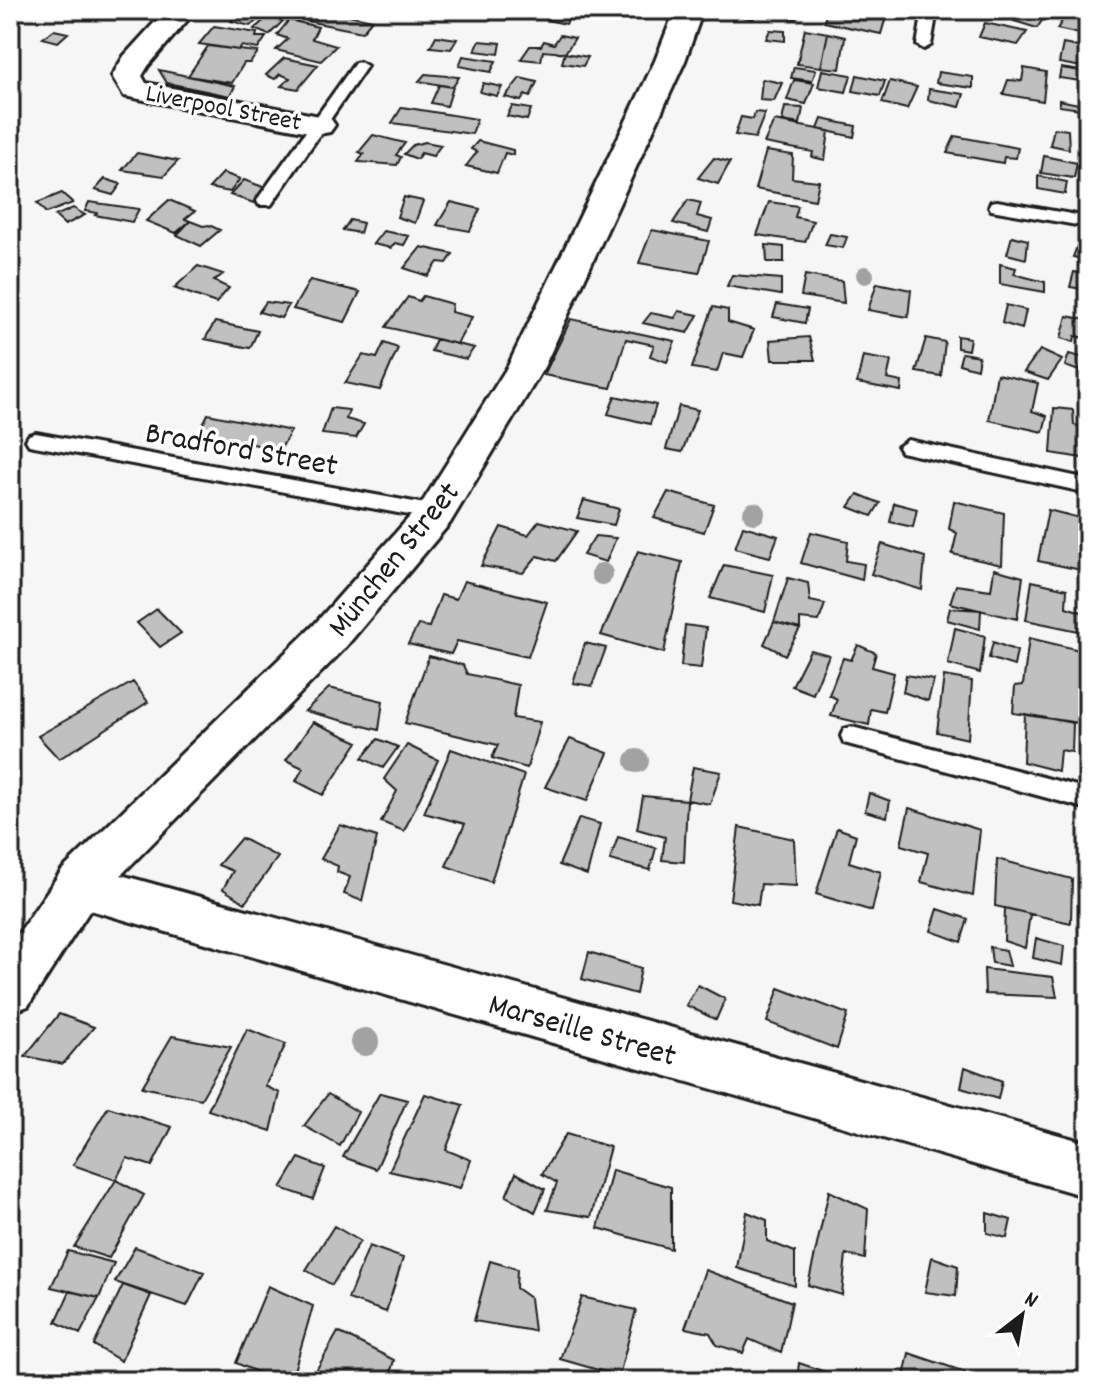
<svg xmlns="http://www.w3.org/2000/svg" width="1098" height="1391" viewBox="0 0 1098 1391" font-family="Dekko,sans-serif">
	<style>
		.building { fill: #c0c0c0; stroke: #1c1c1c; stroke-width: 2 }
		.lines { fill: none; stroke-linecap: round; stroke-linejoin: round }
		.service-casing { stroke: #1c1c1c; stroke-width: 6 }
		.minor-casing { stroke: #1c1c1c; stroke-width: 6 }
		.service { fill: #fff; fill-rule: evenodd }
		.minor { fill: #fff; fill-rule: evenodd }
		.tree { fill: #a2a2a2 }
		.labels { text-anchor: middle; stroke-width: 7; stroke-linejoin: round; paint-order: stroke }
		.far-street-label { font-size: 26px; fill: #1c1c1c; stroke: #fff }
		.street-label { font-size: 32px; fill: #1c1c1c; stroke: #fff }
	</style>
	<rect width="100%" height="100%" fill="#f6f6f6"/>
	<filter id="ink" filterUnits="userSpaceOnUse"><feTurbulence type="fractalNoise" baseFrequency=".0125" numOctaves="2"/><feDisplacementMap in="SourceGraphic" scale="16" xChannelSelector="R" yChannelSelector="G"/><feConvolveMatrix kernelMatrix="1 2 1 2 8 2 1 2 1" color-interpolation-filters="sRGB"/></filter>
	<g filter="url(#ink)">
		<path class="building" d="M 317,10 L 327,10 L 372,20 L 362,32 L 307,21 Z
			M 553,10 L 574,10 L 566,24 L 546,20 Z
			M 579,10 L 597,11 L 594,22 L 578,19 Z
			M 730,10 L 757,10 L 753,19 L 728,14 Z
			M 763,10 L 799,10 L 796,19 L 762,13 Z
			M 827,10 L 888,10 L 881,34 L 824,22 Z
			M 1060,10 L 1078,10 L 1077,18 L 1088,21 L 1085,35 L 1057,29 L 1064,18 L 1057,17 Z
			M 240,12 L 259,19 L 250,26 L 231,21 Z
			M 1021,12 L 1043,19 L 1037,28 L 1014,21 Z
			M 270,15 L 286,18 L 269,35 L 254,29 Z
			M 289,20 L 318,27 L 312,39 L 336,46 L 321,61 L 276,50 L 288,39 L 277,35 Z
			M 985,23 L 1027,32 L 1018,45 L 979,37 Z
			M 214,26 L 257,33 L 256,37 L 266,37 L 258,49 L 242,46 L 239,50 L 199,44 Z
			M 805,29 L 828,33 L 821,67 L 797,64 Z
			M 54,30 L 68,33 L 58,42 L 43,38 Z
			M 770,30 L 785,31 L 785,41 L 766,39 Z
			M 828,33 L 845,37 L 840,69 L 821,67 Z
			M 560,35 L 575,38 L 565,53 L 543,51 L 541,61 L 521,59 L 530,46 L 541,46 L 544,41 L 554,44 Z
			M 436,36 L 457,39 L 451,49 L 430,47 Z
			M 479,41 L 501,43 L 499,54 L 475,51 Z
			M 1063,44 L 1088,49 L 1088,68 L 1059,63 Z
			M 208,46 L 239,50 L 258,52 L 250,63 L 244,63 L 232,83 L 188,76 Z
			M 565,53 L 588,57 L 583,66 L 562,63 Z
			M 463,56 L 496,61 L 491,72 L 459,66 Z
			M 284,58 L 318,65 L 298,89 L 281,86 L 290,78 L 280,74 L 275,79 L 266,75 Z
			M 794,67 L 816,70 L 812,81 L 791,78 Z
			M 1024,68 L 1046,72 L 1043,101 L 1003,94 L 1008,80 L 1022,81 Z
			M 1061,68 L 1088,72 L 1088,82 L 1059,78 Z
			M 159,70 L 235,86 L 230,96 L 167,83 Z
			M 822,70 L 851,75 L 846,92 L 818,87 Z
			M 938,72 L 973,77 L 973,88 L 936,83 Z
			M 425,74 L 459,77 L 453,87 L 419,81 Z
			M 857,75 L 885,81 L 880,96 L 853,91 Z
			M 520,78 L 537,82 L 530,97 L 525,95 L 521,101 L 505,97 Z
			M 762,79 L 782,83 L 774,101 L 760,100 Z
			M 794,80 L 814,83 L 806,104 L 787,100 Z
			M 890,81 L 917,87 L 907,109 L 882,103 Z
			M 483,83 L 502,87 L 497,96 L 480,92 Z
			M 439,85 L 453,87 L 447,106 L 431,103 Z
			M 929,89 L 964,94 L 960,107 L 928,100 Z
			M 1088,94 L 1088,110 L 1059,106 L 1059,100 L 1078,104 Z
			M 512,106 L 531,109 L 527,120 L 507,116 Z
			M 402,107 L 477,119 L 472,134 L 392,123 Z
			M 785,107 L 803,108 L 800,124 L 782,121 Z
			M 755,112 L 765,113 L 755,138 L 735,135 L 741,117 L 753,119 Z
			M 822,119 L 856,126 L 854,137 L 818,129 Z
			M 774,121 L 829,131 L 825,160 L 812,157 L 813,152 L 764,143 Z
			M 1054,128 L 1068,130 L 1069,149 L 1050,145 Z
			M 373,135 L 405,143 L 396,155 L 401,157 L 397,165 L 358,162 L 364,154 L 359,152 Z
			M 955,136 L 1018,148 L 1016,158 L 1004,157 L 1003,163 L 947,153 Z
			M 478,141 L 513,150 L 513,155 L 505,153 L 497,173 L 466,166 L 477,152 L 471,149 Z
			M 425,142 L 441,145 L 433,156 L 421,153 L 417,159 L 404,154 L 413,145 Z
			M 766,151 L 793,155 L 792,178 L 819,181 L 815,200 L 755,189 Z
			M 137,153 L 178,161 L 164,176 L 122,170 Z
			M 1044,156 L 1077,163 L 1074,178 L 1041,173 Z
			M 714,158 L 730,162 L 718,184 L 698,178 Z
			M 223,173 L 240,179 L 230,192 L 209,188 Z
			M 1038,176 L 1067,182 L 1065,194 L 1038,189 Z
			M 105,179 L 121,184 L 113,195 L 95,190 Z
			M 244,180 L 266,188 L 254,203 L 230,195 Z
			M 62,193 L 73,203 L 46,213 L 37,203 Z
			M 404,197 L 423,201 L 415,223 L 397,217 Z
			M 169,200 L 195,211 L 185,219 L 190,221 L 176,233 L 146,221 Z
			M 688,200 L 701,203 L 697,216 L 712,220 L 708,232 L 673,223 Z
			M 89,202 L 139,209 L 132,222 L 95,215 L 97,213 L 85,211 Z
			M 451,202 L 480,209 L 470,231 L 437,225 Z
			M 769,202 L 798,206 L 795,217 L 813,221 L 805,242 L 757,235 Z
			M 73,208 L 85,215 L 65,225 L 55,216 Z
			M 350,220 L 363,223 L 360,233 L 343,230 Z
			M 190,221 L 203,226 L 209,225 L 220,230 L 201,246 L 177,235 Z
			M 652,230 L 709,241 L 699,273 L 639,263 Z
			M 383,231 L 409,236 L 404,245 L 395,243 L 391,248 L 373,244 Z
			M 830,234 L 847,237 L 843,248 L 825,245 Z
			M 1012,236 L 1028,240 L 1026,259 L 1007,254 Z
			M 1078,244 L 1088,246 L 1088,260 L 1073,257 Z
			M 766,245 L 784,247 L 784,262 L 767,262 Z
			M 421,247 L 453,254 L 447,263 L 438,262 L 428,276 L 404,268 Z
			M 1000,264 L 1016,268 L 1014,274 L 1045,282 L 1045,292 L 1000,284 Z
			M 198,266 L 223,274 L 214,281 L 229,288 L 216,303 L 174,288 Z
			M 1074,272 L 1088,275 L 1088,290 L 1070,287 Z
			M 732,275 L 781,279 L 781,295 L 727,286 Z
			M 805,275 L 842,281 L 844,303 L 801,296 Z
			M 310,280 L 360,292 L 345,322 L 293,309 Z
			M 877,283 L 911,290 L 908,317 L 868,310 Z
			M 423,296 L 452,304 L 451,312 L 472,317 L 457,344 L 386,327 L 408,297 L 419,301 Z
			M 266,302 L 289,305 L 281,318 L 259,312 Z
			M 777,304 L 808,309 L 805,323 L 773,317 Z
			M 1006,305 L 1026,310 L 1022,329 L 1002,323 Z
			M 713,307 L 728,310 L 728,322 L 754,330 L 743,357 L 723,353 L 717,372 L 692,368 Z
			M 679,311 L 698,315 L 688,333 L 643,323 L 651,313 L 675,318 Z
			M 1067,316 L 1088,320 L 1088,339 L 1075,336 L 1074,342 L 1061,338 Z
			M 571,319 L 675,341 L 667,362 L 650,356 L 654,345 L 626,339 L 611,388 L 544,375 Z
			M 215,322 L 258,331 L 250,348 L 205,339 Z
			M 957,336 L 970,338 L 968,350 L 957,348 Z
			M 809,337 L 815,360 L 772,360 L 770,340 Z
			M 926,338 L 945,342 L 941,376 L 916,372 Z
			M 436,339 L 457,344 L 474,348 L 466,359 L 431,351 Z
			M 384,343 L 398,348 L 380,390 L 345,383 L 363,355 L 377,358 Z
			M 1040,350 L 1062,360 L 1048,380 L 1024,372 Z
			M 962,353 L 979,356 L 977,369 L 959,364 Z
			M 1069,354 L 1085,358 L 1079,371 L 1065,366 Z
			M 863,356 L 891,361 L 887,379 L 902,382 L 901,391 L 857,383 Z
			M 997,374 L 1038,383 L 1032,411 L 1047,416 L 1043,432 L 989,420 Z
			M 615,396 L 656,405 L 650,424 L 608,414 Z
			M 679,406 L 698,410 L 682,452 L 666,449 Z
			M 331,408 L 349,410 L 346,419 L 364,424 L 356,438 L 322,434 Z
			M 1054,408 L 1073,410 L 1074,425 L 1088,427 L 1088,459 L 1051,453 Z
			M 208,414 L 291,431 L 280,450 L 199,432 Z
			M 668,492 L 714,505 L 704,532 L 654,518 Z
			M 858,494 L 880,503 L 872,516 L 849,507 Z
			M 584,500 L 619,509 L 614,525 L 577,518 Z
			M 954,501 L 1004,513 L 1002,565 L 952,554 L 957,533 L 949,529 Z
			M 894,503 L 917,509 L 913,527 L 890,522 Z
			M 1048,510 L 1088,520 L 1086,571 L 1038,561 Z
			M 539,521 L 577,531 L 556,561 L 537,556 L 523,573 L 481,566 L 501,527 L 528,535 Z
			M 743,526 L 778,536 L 770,557 L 735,548 Z
			M 811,532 L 848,541 L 846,561 L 864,564 L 862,580 L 801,563 Z
			M 595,536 L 616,538 L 606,562 L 583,555 Z
			M 882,544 L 925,557 L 922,590 L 871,574 Z
			M 638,551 L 682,562 L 664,653 L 601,635 Z
			M 724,565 L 773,575 L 765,612 L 710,598 Z
			M 994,569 L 1023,577 L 1017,619 L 950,603 L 956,585 L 991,590 Z
			M 788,578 L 808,583 L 810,601 L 825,604 L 819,621 L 800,619 L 800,629 L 774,622 Z
			M 464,581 L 547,602 L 528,657 L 457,641 L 451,654 L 408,644 L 418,625 L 429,627 L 441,595 L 456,599 Z
			M 1032,581 L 1067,589 L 1066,607 L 1088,614 L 1088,633 L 1026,620 Z
			M 950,608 L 981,610 L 980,629 L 947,620 Z
			M 157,609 L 181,633 L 160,647 L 137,623 Z
			M 774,622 L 800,629 L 785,655 L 764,644 Z
			M 685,625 L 706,628 L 701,668 L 681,666 Z
			M 955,628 L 985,636 L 980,673 L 948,664 Z
			M 1029,638 L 1088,652 L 1088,694 L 1081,692 L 1079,723 L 1013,713 L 1015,686 L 1023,685 Z
			M 993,642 L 1017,651 L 1014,666 L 989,658 Z
			M 585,643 L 606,648 L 592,686 L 573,683 Z
			M 858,645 L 876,653 L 872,667 L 894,673 L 885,712 L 871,709 L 869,725 L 831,716 L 837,699 L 829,695 L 843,658 L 851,660 Z
			M 810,650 L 829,655 L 813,694 L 792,686 Z
			M 429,656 L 463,665 L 467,674 L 518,685 L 513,718 L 540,722 L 527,768 L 492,758 L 498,745 L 405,723 Z
			M 906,675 L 934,680 L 928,701 L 903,692 Z
			M 944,676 L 972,681 L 968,739 L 937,732 Z
			M 133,682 L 148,702 L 59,759 L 38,736 Z
			M 329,688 L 383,701 L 379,730 L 305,711 Z
			M 1025,714 L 1073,723 L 1072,752 L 1060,750 L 1058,771 L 1023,762 Z
			M 313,722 L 358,742 L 323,795 L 296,781 L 303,768 L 286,760 Z
			M 378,739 L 398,747 L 383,768 L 362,758 Z
			M 570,739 L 608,753 L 587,801 L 545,787 Z
			M 407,745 L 438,760 L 404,831 L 381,822 L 397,791 L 384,779 Z
			M 451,749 L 524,775 L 491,882 L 446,866 L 465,824 L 424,813 Z
			M 693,767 L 721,772 L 710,804 L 687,800 Z
			M 869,793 L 890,801 L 887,817 L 865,811 Z
			M 643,796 L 687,800 L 684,862 L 662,860 L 665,837 L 637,829 Z
			M 909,808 L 980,830 L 973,896 L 921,882 L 928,853 L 901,845 Z
			M 579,818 L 600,824 L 587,875 L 559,865 Z
			M 340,825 L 377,837 L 362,901 L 344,894 L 350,877 L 337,872 L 338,866 L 321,859 Z
			M 739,827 L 794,839 L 796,886 L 761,884 L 758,905 L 730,900 Z
			M 837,828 L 856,835 L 849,862 L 881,872 L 872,911 L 816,894 Z
			M 618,837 L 656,848 L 650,870 L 610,860 Z
			M 241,838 L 278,857 L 245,903 L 223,889 L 233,871 L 218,865 Z
			M 997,859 L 1072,879 L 1071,923 L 995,906 Z
			M 1005,908 L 1030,914 L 1025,948 L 1004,941 Z
			M 938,909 L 968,919 L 961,942 L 931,931 Z
			M 1036,938 L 1064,946 L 1062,965 L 1033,958 Z
			M 990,947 L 1006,950 L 1010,966 L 992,963 Z
			M 589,952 L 641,968 L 636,994 L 582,979 Z
			M 984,969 L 1053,977 L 1057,997 L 985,994 Z
			M 698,985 L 725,999 L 716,1020 L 686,1005 Z
			M 779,988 L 848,1014 L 837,1049 L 767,1022 Z
			M 59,1014 L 94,1027 L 63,1064 L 25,1056 Z
			M 247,1029 L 286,1044 L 265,1086 L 280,1093 L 271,1131 L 208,1110 Z
			M 172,1036 L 231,1047 L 201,1099 L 142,1087 Z
			M 965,1067 L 1002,1081 L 998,1099 L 961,1088 Z
			M 380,1093 L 407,1100 L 376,1169 L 343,1157 Z
			M 328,1094 L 358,1112 L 340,1146 L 304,1126 Z
			M 425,1094 L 463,1105 L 446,1150 L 471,1160 L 460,1188 L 389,1171 Z
			M 108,1107 L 172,1127 L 152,1166 L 127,1158 L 116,1180 L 73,1165 Z
			M 566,1134 L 610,1147 L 591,1217 L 547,1210 L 557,1183 L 542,1174 Z
			M 299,1158 L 325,1168 L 313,1199 L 281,1188 Z
			M 612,1170 L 671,1187 L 671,1249 L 598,1228 Z
			M 516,1173 L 545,1189 L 535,1212 L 506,1196 Z
			M 116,1180 L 144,1195 L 109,1258 L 74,1247 Z
			M 829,1191 L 868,1209 L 865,1259 L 846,1254 L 842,1295 L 808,1285 Z
			M 747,1212 L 767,1220 L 767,1241 L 795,1252 L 795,1286 L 737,1268 Z
			M 987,1213 L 1011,1220 L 1007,1238 L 987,1233 Z
			M 334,1226 L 360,1241 L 332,1285 L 306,1270 Z
			M 369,1246 L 403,1258 L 386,1312 L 348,1299 Z
			M 135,1247 L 204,1272 L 187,1306 L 115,1282 Z
			M 68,1251 L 114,1263 L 99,1298 L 51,1287 Z
			M 932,1257 L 958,1266 L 956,1296 L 925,1292 Z
			M 490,1261 L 517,1269 L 516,1288 L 530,1298 L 534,1331 L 474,1321 Z
			M 705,1270 L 792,1302 L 781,1353 L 749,1339 L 743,1353 L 717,1345 L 710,1333 L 685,1328 Z
			M 123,1285 L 151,1295 L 121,1361 L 94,1345 Z
			M 268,1286 L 313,1306 L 291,1381 L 278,1381 L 236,1363 Z
			M 70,1291 L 99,1298 L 80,1334 L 56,1322 Z
			M 582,1297 L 636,1310 L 619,1376 L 560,1359 Z
			M 338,1332 L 394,1360 L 388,1381 L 310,1381 Z
			M 909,1353 L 965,1372 L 965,1381 L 903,1381 Z
			M 799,1363 L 837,1376 L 836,1381 L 797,1381 Z"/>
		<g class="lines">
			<g class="service-casing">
				<path id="service" d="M 923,10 L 937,10 L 931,45 L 924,49 L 917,45 Z
					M 360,62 L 367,66 L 271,205 L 259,205 L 257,201 L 259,197 L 355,63 Z
					M 997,201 L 1088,217 L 1088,227 L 991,210 L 989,206 L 991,202 Z
					M 36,433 L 436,506 L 443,508 L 446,513 L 443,518 L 436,520 L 29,445 L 26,440 L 29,435 Z
					M 908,440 L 1088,479 L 1088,493 L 901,452 L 898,447 Z
					M 852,727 L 1088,789 L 1088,809 L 844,743 L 841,736 L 844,729 Z"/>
			</g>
			<g class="minor-casing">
				<path id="minor" d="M 166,10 L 196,10 L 148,66 L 142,76 L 146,83 L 330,118 L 335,125 L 330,132 L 319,134 L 124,96 L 112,76 L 124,56 Z
					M 675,10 L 703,10 L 685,61 L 544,367 L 450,523 L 343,650 L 121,875 L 1088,1143 L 1088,1197 L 90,910 L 28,1006 L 10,1013 L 10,946 L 62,870 L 313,626 L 422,503 L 508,366 L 655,61 Z"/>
			</g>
			<use href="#service" class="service"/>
			<use href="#minor" class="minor"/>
		</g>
		<g class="tree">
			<circle cx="865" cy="275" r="9"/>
			<circle cx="754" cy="513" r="11"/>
			<circle cx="602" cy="574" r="11"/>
			<circle cx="637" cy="761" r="12"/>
			<circle cx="365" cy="1042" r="14"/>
		</g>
	</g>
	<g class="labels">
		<g class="far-street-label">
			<text transform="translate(224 106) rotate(11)" y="9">Liverpool Street</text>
		</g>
		<g class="street-label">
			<text transform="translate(242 447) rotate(10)" y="11">Bradford Street</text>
			<text transform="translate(392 558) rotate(-51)" y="11">München Street</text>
			<text transform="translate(583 1028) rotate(16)" y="11">Marseille Street</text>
		</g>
	</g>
	<rect width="1098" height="1391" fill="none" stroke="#fff" stroke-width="40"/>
	<rect x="20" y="20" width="1058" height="1351" fill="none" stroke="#1c1c1c" stroke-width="3" filter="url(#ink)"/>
	<g transform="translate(1022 1315) rotate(31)" stroke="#ffffff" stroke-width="6" paint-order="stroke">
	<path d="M0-6L14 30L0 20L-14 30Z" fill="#1c1c1c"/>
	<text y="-12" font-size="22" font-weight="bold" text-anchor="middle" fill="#1c1c1c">N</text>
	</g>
</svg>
